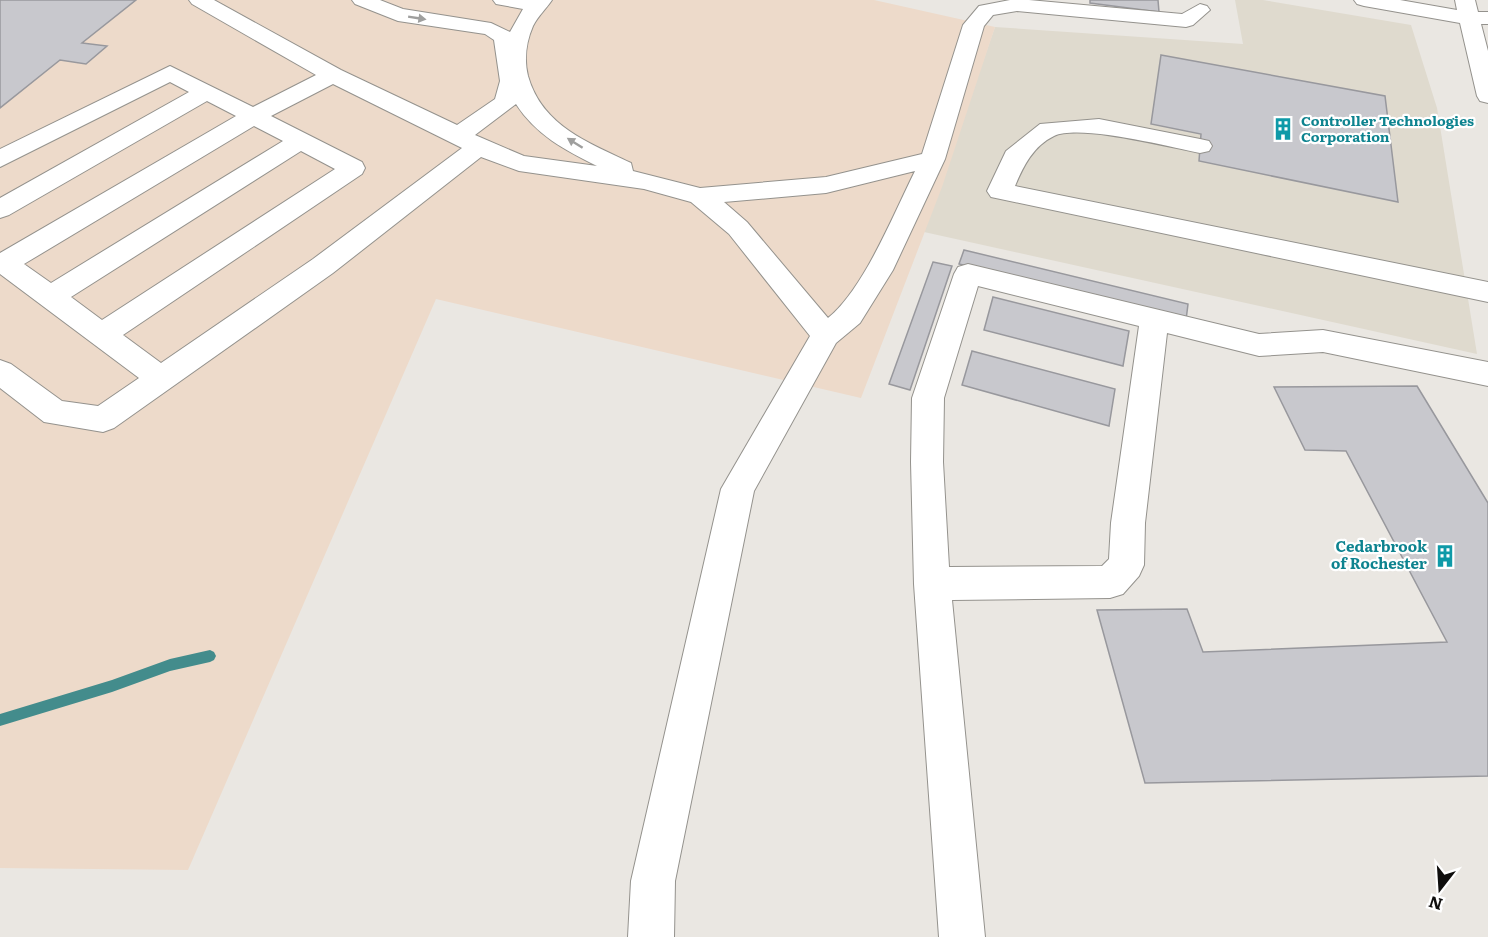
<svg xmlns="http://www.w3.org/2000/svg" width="1488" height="937" viewBox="0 0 1488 937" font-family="Literata,serif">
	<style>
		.built { fill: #dfdace }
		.industrial { fill: #eddaca }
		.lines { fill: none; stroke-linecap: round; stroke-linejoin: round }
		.stream { fill: #438c8c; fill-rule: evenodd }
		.building { fill: #c8c8cd; stroke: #98989d; stroke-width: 1.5 }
		.minor-casing { stroke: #94928d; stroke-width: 2 }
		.minor { fill: #fff; fill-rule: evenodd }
		.oneway { fill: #9f9f9e }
		.labels { text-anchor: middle; stroke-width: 4.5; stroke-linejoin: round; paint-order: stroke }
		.far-culture-label { font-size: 14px; font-weight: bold; fill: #0d838f; stroke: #fff; text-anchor: start }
		.culture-label { font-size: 15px; font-weight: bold; fill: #0d838f; stroke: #fff; text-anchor: end }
	</style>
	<rect width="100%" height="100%" fill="#eae7e2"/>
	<path class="built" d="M 1235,0 L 1263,0 L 1411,25 L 1437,108 L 1477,354 L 924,232 L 995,27 L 1243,44 Z"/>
	<path class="industrial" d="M 0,0 L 874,0 L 995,27 L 942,187 L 861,398 L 436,299 L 188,870 L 0,868 Z"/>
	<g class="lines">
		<path class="stream" d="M 210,650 L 214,652 L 216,656 L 214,660 L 210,662 L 170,671 L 112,692 L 0,726 L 0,714 L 112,680 L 170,659 Z"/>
	</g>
	<path class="building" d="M 0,0 L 136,0 L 82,43 L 107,46 L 86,64 L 60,60 L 0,108 Z
		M 1090,0 L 1158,0 L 1159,12 L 1090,3 Z
		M 1161,55 L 1385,96 L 1398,202 L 1199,161 L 1201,134 L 1151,124 Z
		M 964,250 L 1188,304 L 1186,320 L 959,264 Z
		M 933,262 L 952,266 L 910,390 L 889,384 Z
		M 993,297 L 1129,331 L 1123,366 L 984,330 Z
		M 972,351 L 1115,389 L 1109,426 L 962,385 Z
		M 1417,386 L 1488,503 L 1488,776 L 1145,783 L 1097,610 L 1187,609 L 1203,652 L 1447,642 L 1346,451 L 1305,450 L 1274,387 Z"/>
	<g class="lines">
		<g class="minor-casing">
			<path id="minor" d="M 189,0 L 214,0 L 341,70 L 457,125 L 495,99 L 500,81 L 494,40 L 485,34 L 398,21 L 355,4 L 352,0 L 380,0 L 403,9 L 491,23 L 510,32 L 523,9 L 496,4 L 493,0 L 552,0 C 546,9 538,16 533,26 C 526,42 524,60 528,76 C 542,126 589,143 631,163 L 633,171 L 700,188 L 826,177 L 922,154 L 963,25 L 979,6 L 1010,0 L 1029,0 L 1182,14 L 1200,4 L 1207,6 L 1210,10 L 1193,25 L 1186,27 L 1017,11 L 993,15 L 984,26 L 945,159 L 893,270 L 860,323 L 836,343 L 754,491 L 675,881 L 674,937 L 628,937 L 631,881 L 721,489 L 810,336 L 729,234 L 691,202 L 644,189 L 519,171 L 481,157 L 333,273 L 114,428 L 103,432 L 44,422 L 0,388 L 0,360 L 11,364 L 62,401 L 98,406 L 139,378 L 0,274 L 0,253 L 236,116 L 207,101 L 9,215 L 0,218 L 0,198 L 189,92 L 170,82 L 0,167 L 0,149 L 170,66 L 253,107 L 316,75 L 192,4 ZM 333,84 L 462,148 L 313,259 L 161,363 L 123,335 L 362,174 L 365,168 L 362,162 L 271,116 ZM 516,104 C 536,135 565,150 597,166 L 524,156 L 475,135 ZM 254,126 L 283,141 L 51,283 L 24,264 ZM 301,151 L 335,169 L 102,320 L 71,297 ZM 915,171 C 894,213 864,289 828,318 L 747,222 L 724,202 L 826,193 Z
				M 1354,0 L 1400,0 L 1457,10 L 1455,0 L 1475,0 L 1478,12 L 1488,12 L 1488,24 L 1481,24 L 1488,51 L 1488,103 L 1480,101 L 1477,96 L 1460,23 L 1364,6 L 1357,4 Z
				M 1099,119 L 1200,139 L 1209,141 L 1212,146 L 1209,151 L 1200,153 C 1169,147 1081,124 1054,136 C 1033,146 1023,167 1015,186 L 1488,282 L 1488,302 L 991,197 L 987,191 L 1006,151 L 1040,124 Z
				M 968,264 L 1259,334 L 1323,330 L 1488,362 L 1488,386 L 1323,352 L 1259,356 L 1167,333 L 1145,523 L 1144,565 L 1139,576 L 1123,594 L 1110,598 L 952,600 L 985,937 L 939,937 L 914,584 L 911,462 L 912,398 L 954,274 L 958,267 ZM 978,286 L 1139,326 L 1111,523 L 1109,559 L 1102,566 L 949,567 L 943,462 L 944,398 Z"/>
		</g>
		<use href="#minor" class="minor"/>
	</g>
	<defs><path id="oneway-solid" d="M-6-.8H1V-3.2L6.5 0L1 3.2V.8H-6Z" transform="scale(1.5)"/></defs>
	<g class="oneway">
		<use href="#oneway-solid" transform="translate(417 18) rotate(9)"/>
		<use href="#oneway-solid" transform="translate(575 143) rotate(-148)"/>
	</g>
	<defs>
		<g id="building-bare" transform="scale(1.8)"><path d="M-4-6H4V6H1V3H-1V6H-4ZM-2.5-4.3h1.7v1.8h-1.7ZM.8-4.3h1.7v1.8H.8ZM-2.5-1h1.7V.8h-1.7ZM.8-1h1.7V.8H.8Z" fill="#0f9aa8" stroke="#fff" stroke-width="2.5" paint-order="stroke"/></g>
	</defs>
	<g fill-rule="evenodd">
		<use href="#building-bare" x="1283" y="129"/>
		<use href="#building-bare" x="1445" y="556"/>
	</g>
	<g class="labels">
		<g class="far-culture-label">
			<text x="1301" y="126">Controller Technologies<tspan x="1301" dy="16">Corporation</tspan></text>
		</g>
		<g class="culture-label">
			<text x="1427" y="552">Cedarbrook<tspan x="1427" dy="17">of Rochester</tspan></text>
		</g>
	</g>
	<g transform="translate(1440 889) rotate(197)" stroke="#ffffff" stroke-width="4.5" paint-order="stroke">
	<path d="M0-4.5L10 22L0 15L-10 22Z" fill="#0f0e0d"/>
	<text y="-9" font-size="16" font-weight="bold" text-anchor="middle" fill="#0f0e0d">N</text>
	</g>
</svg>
